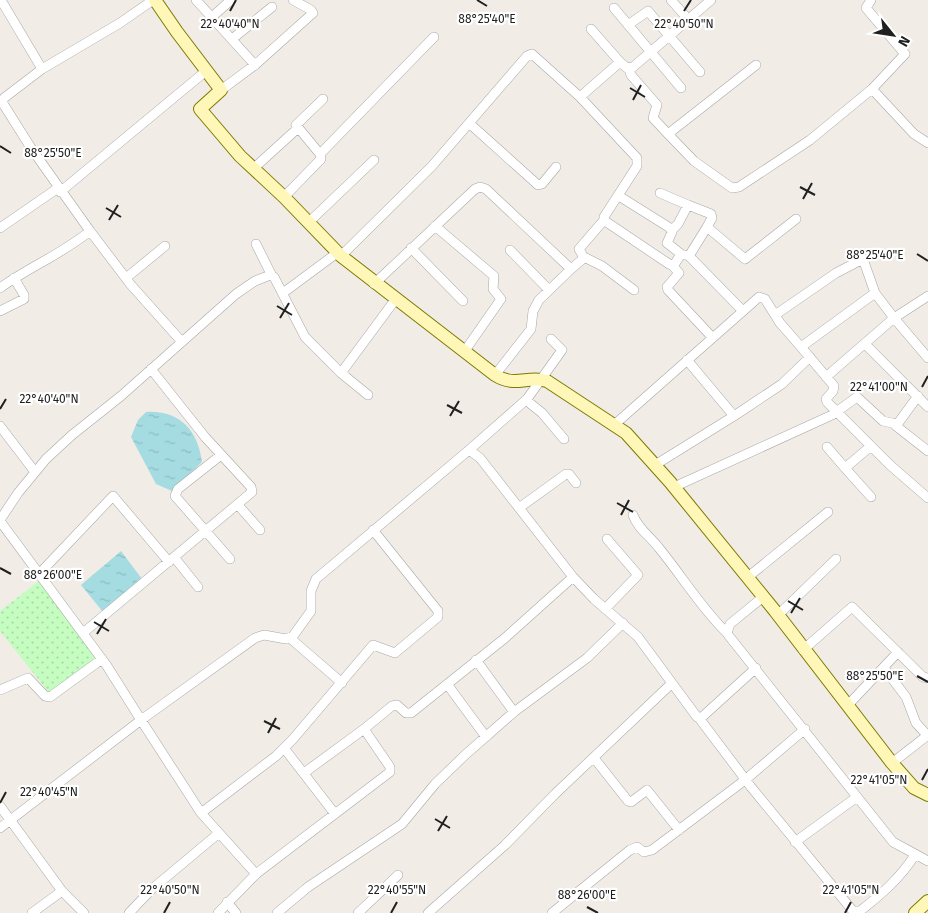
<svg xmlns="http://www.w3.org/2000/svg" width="928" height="913" viewBox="0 0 928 913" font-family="'Fira Sans',sans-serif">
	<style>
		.park { fill: url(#park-dots) }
		.water { fill: url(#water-ripples) }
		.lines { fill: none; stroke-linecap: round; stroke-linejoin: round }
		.street-casing { stroke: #a7a7a7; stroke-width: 10 }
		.secondary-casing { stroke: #7e7a00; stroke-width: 14 }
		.street { stroke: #fff; stroke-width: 9 }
		.secondary { stroke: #fef7b8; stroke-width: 12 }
		.ticks { fill: none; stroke: #202020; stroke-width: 2 }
		.ticks-label { font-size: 12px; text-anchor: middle; fill: #202020; stroke: #fff; stroke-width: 4.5; stroke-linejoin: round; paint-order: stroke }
	</style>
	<defs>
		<pattern id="park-dots" width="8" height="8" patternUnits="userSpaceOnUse" patternTransform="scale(1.25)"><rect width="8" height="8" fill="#c5fdc1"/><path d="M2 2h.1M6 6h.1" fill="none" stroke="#a9d9a6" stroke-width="1.8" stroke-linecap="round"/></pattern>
		<pattern id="water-ripples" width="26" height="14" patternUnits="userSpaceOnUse" patternTransform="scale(1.25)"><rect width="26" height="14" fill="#a4dce1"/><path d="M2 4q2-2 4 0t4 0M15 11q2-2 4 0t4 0" fill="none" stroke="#8dbcc1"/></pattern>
	</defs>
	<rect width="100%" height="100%" fill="#f1ece6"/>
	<path class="park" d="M 39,581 L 96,658 L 50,694 L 0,631 L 0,611 Z"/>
	<path class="water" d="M 146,412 C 179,410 198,430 202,462 L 172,491 L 156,484 L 131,437 L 138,420 Z
		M 121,551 L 142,579 L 103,612 L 81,585 Z"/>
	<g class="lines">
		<g class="street-casing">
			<path id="street" d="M 196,0 L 255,65 L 313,13 L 311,10 L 293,0
				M 671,0 L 688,19
				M 871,0 L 866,8 L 905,54 L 872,89
				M 614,8 L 681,88
				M 212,17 L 231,0
				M 628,25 L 648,11 L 700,72
				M 591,29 L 620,62
				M 232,39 L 272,7
				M 756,65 L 668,134 L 694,161 L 732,188 L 739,187 L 810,140 L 872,89 L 914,134 L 928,143
				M 42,69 L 120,23 L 153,0
				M 629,69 L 631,75 L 657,105 L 653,118 L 668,134
				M 221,90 L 255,65
				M 580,97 L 620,62 L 627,68 L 633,67 L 711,0
				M 469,123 L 538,185 L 542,184 L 556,167
				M 320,154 L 434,37
				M 253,169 L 298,128
				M 60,192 L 206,71
				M 660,193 L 688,205 L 678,224 L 672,230
				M 619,196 L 670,228 L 672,232 L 667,243 L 681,254
				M 284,197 L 321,159 L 320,154 L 296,125 L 323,99
				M 688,205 L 711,214 L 712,218 L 707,227 L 745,259 L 796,219
				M 309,222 L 374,160
				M 435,226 L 494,276 L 493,289 L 501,299 L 464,352
				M 0,228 L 58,188
				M 90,231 L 131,285 L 182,342
				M 256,244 L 272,276
				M 411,248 L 463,301
				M 510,250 L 549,290
				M 341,256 L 432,166 L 527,56 L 532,54 L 580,97 L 637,158 L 637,166 L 604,217 L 605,221 L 669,264 L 674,265 L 681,254 L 689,256 L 742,310
				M 689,256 L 707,227
				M 584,257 L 602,266 L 634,290
				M 672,265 L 679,273 L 667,287 L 668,290 L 712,337
				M 571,269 L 584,258 L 579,249 L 604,220
				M 126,278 L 165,246
				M 374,284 L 475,189 L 480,187 L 486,189 L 571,269 L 539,300 L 533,311 L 531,329 L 495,375
				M 0,288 C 29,267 62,254 90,231 L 31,148 L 2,102 L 4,98 L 42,69 L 1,0
				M 283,293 L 337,253
				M 875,293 L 801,347 L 834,386 L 833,391 L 826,399 L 827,402 L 890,465 L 928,498
				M 0,311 L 24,299 L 24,295 L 14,278
				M 775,315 L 836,273 L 863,259 L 875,293 L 894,318 L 928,296
				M 551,339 L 562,350 L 527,399 L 469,450 L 480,458 L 573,577 L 594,599 L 638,637 L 697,717 L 702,717 L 756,668
				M 865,344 L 928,407
				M 687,360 L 734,416 L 782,384 L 810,357
				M 826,377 L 894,318 L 928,358
				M 368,395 L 341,373 L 395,300
				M 918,396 L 896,426 L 928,451
				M 526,400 L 542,413 L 564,439
				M 614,425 L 759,297 L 765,299 L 780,323 L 801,347
				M 0,426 L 35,472
				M 871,446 L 845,468 L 871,497
				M 827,447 L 845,468
				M 221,455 L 178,489 L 175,496 L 230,559
				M 655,465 L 734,416
				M 674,487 L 832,415 L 857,397 L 883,421 L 896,424
				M 238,505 L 260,530
				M 519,508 L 566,474 L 569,474 L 576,483
				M 633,515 C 638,529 650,536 659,548 C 682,576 701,608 727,633
				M 0,520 L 18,493 L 46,459 L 72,435 L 121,396 L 236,294 L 255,281 L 270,275 L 274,277 L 305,337 L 341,373
				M 0,521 L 107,666 L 141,720 L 0,828
				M 174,557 L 198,587
				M 40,573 L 113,496 L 169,562
				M 748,577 L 828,512
				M 763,597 L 730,624 L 727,633 L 729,636 L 893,842 L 928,861
				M 605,609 L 638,575 L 607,539
				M 778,615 L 836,559
				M 83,633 L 252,492 L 251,487 L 205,437 L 151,369
				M 290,638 L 342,683
				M 803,650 L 852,607 L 923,677 L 928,678
				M 476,660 L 514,712
				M 884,668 L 906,697 L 916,723 L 927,735
				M 447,684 L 486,737
				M 0,690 L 28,678 L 45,696 L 50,697 L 102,659
				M 848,705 L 898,652
				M 699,718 L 751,787 L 853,911 L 860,911 C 882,894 900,878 915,855
				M 284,748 L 335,814
				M 594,758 L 628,801 L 631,802 L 647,790 L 679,830
				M 892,763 L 928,735
				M 304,773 L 364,729
				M 0,806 L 62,891 L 84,913
				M 201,813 L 276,756 L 293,739 L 373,645 L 395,653 L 438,617 L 438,611 L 373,530
				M 795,842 L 857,797
				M 256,874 L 390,772 L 390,767 L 364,729 L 392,706 L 397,705 L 406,713 L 411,713 L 505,638 L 573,577
				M 227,902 L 236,913
				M 32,913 L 62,891
				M 129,913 L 152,889 L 219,833
				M 218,913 L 256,874 L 201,813 L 141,720 L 255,638 L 264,635 L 286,639 L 293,636 L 311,611 L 311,591 L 316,579 L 469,450
				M 277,913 L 308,887 L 402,824 L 435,784 L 465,755 L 514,712 L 587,658 L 623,623
				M 358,913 L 398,875
				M 428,913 L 505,845 L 555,794 L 671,684
				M 552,913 L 630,850 L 637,847 L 644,852 L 652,850 L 745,780 L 805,729"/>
		</g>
		<g class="secondary-casing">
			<path id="secondary" d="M 155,0 L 177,32 L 221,90 L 200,109 L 240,156 L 284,197 L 341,256 L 495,375 C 515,388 528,375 547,381 L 626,433 L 670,482 L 775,611 L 892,763 L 914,788 L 928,795
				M 915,913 L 928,901"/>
		</g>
		<use href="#street" class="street"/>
		<use href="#secondary" class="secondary"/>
	</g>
	<path class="ticks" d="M 477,0 L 487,6M 230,11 L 236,0M 684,11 L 691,0M 630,88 L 645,97M 633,100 L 641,85M 0,146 L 11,153M 800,187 L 815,195M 803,199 L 812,183M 106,208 L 121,217M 109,220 L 118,205M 917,254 L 928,261M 277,306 L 292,315M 280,318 L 289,303M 922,387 L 928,376M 447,405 L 462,413M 0,409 L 6,399M 450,416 L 459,401M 617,503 L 633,512M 621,515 L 629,500M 0,568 L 11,574M 788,601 L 803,610M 791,613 L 800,598M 94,622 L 109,631M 97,634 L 106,619M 917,676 L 928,682M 264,721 L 280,729M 268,733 L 276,718M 922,780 L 928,769M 0,803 L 6,792M 435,819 L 450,828M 438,831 L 447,816M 587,907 L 598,913M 164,913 L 170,902M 391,913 L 397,902M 845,913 L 851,902"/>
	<g class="ticks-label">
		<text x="487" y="23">88°25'40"E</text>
		<text x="230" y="28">22°40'40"N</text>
		<text x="684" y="28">22°40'50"N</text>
		<text x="53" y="157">88°25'50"E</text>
		<text x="875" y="259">88°25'40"E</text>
		<text x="879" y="391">22°41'00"N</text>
		<text x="49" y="403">22°40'40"N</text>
		<text x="53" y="579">88°26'00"E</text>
		<text x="875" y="680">88°25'50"E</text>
		<text x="879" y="784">22°41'05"N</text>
		<text x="49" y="796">22°40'45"N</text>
		<text x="170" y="894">22°40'50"N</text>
		<text x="397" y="894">22°40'55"N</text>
		<text x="851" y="894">22°41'05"N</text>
		<text x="587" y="899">88°26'00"E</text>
	</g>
	<g transform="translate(893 35) rotate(120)" stroke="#ffffff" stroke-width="4" paint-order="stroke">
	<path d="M0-4L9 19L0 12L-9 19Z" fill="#202020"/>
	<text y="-8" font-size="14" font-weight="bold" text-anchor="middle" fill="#202020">N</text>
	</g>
</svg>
